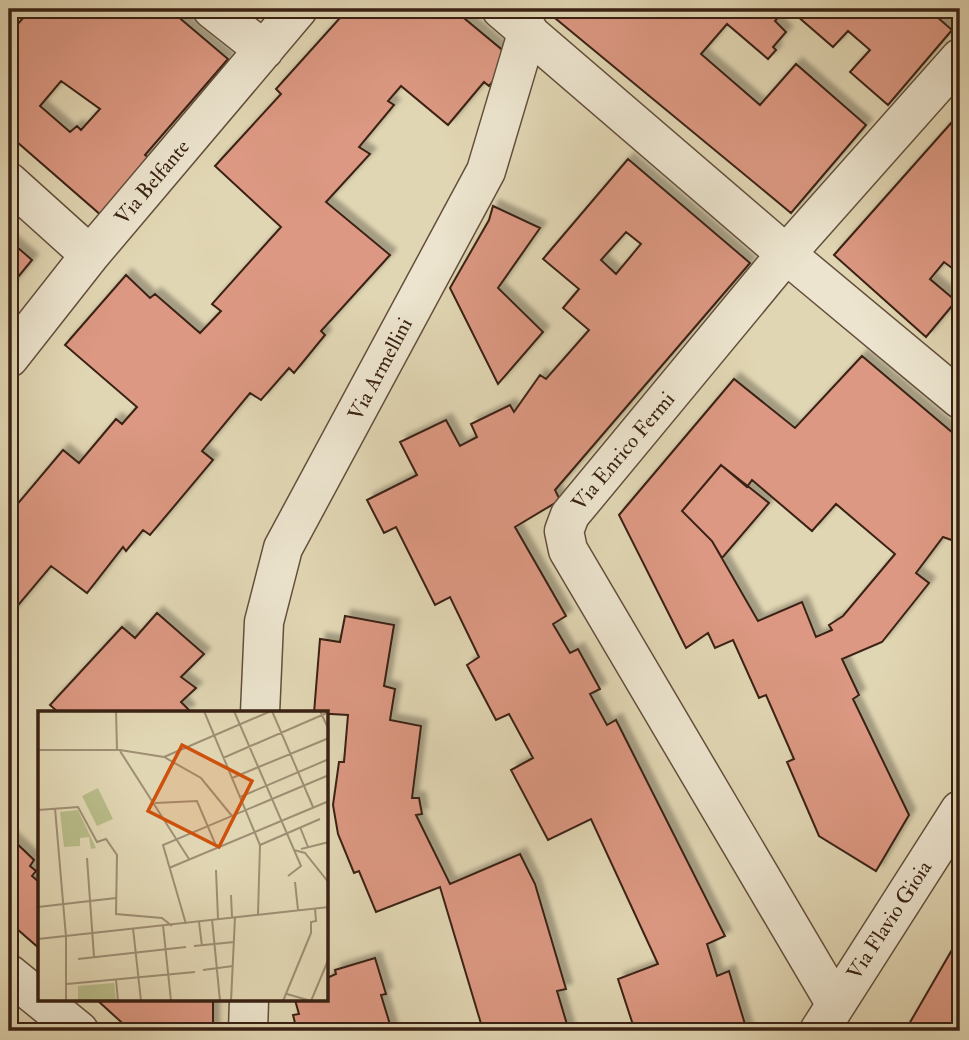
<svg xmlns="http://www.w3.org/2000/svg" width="969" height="1040" viewBox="0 0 969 1040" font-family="'IM FELL Double Pica',serif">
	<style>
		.building { fill: #dc9882; stroke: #3a2214; stroke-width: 2; fill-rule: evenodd; filter: url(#shadow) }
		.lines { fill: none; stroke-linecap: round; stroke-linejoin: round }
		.minor-casing { stroke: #644f3c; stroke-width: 41 }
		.minor { stroke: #ece4ce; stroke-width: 38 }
		.labels { text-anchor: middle; stroke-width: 6; stroke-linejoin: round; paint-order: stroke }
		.street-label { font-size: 21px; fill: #3a2214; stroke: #ece4ce }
		.inset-road { fill: none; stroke: #9e8e73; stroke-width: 2 }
		.view { fill: #ce510d; fill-opacity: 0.15; stroke: #ce510d; stroke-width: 3.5 }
		.inset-edge { fill: none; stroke: #3a2214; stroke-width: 3.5 }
	</style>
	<defs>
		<filter id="shadow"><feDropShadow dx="6" dy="-6" stdDeviation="2" flood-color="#0004"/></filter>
	</defs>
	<rect width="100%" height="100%" fill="#e1d6b3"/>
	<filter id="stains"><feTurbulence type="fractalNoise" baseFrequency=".00286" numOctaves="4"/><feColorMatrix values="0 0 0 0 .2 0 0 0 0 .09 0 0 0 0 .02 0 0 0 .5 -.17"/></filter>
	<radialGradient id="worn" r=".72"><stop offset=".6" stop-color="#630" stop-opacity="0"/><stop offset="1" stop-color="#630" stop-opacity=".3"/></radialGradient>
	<path class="building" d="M 31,9 L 169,9 L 228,59 L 145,155 L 151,160 L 102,216 L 9,135 L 9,34 ZM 61,81 L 100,109 L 81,130 L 77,126 L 70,132 L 40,106 Z
		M 348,9 L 453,9 L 512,58 L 489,86 L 484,82 L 448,125 L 401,86 L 388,101 L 394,105 L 359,147 L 370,154 L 326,202 L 390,255 L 321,331 L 325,335 L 294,373 L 289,368 L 261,400 L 250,393 L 202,451 L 213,460 L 150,535 L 143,530 L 126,551 L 123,547 L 87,593 L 51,566 L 9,616 L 9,514 L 63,450 L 79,463 L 116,419 L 122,424 L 137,407 L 65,345 L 126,275 L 150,298 L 155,294 L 200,333 L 221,311 L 212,304 L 281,227 L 215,166 L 281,94 L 276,89 Z
		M 544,9 L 785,9 L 775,21 L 786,32 L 773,47 L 776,50 L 768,59 L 727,24 L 701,54 L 760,105 L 796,64 L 866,125 L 791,213 Z
		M 789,9 L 928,9 L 952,30 L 888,105 L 850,72 L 870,50 L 848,31 L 833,47 Z
		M 960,113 L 960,233 L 955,238 L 960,242 L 960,274 L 944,262 L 930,279 L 956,301 L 926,337 L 834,255 Z
		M 628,159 L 750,263 L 555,490 L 560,500 L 515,527 L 566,616 L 553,624 L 570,653 L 578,649 L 600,689 L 590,694 L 607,725 L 616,720 L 725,936 L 707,944 L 717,976 L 729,971 L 747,1031 L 635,1031 L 618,979 L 658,964 L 591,819 L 548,840 L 511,770 L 533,758 L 509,714 L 496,720 L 467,665 L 479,657 L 450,597 L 435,605 L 396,527 L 384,533 L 367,500 L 417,475 L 400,442 L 446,420 L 460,446 L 477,437 L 471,424 L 510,405 L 514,412 L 540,375 L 546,379 L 589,330 L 563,308 L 579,289 L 543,259 ZM 626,232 L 641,244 L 616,274 L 601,260 Z
		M 493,206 L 540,228 L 498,288 L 543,332 L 498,384 L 450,288 L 489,220 Z
		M 9,240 L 32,260 L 9,288 Z
		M 862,356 L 960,439 L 960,543 L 943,537 L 916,573 L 929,583 L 882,642 L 842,659 L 859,695 L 853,699 L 909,815 L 876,871 L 819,836 L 787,762 L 794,759 L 766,695 L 759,698 L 733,640 L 715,648 L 708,633 L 686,648 L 619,515 L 734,379 L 795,428 ZM 721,465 L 747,487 L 752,480 L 812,531 L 836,504 L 895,554 L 843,616 L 829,625 L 832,630 L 816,637 L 802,602 L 758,621 L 712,541 L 682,511 Z
		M 721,465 L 769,503 L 722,558 L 712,541 L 682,511 Z
		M 157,613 L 204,654 L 181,677 L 196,688 L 181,702 L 189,710 L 186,713 L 59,713 L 50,705 L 122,627 L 135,638 Z
		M 345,616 L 394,625 L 384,686 L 395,689 L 390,720 L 421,726 L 412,798 L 419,798 L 422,814 L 416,815 L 450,884 L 520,854 L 535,884 L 566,989 L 557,991 L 569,1031 L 478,1031 L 482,1027 L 440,887 L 376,912 L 359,871 L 354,873 L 338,834 L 333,805 L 339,762 L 344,762 L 348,715 L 314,713 L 320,639 L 340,642 Z
		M 9,836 L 34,860 L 30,866 L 36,871 L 32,876 L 40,883 L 40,949 L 9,922 Z
		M 960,936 L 960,1029 L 905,1031 Z
		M 375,958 L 386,994 L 381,995 L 392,1031 L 297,1031 L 293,1015 L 299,1014 L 295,1000 L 327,1000 L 327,978 L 336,974 L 335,970 Z
		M 97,1000 L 213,1000 L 213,1031 L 131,1031 Z"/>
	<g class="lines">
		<g class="minor-casing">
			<path id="minor" d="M 212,9 L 264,50
				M 501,9 L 786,254 L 960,399
				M 9,182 L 90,255
				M 9,358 L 90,255 L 298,9
				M 260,713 L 264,622 L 283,548 L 486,171 L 528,30
				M 9,974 L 79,1031
				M 835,1003 L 568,550 L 564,531 L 570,515 L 786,254 L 960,58
				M 248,1031 L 249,1000
				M 819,1031 L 960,810"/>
		</g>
		<use href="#minor" class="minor"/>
	</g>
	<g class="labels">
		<g class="street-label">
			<text transform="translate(152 182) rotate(-50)" y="7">Via Belfante</text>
			<text transform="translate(380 369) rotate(-62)" y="7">Via Armellini</text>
			<text transform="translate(623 451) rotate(-50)" y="7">Via Enrico Fermi</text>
			<text transform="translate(889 920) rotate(-57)" y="7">Via Flavio Gioia</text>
		</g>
	</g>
	<g transform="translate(38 711)">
		<rect width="290" height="290" fill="#e1d6b3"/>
		<path d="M 60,77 L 75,108 L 59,115 L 44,85 ZM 40,99 L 58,137 L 53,138 L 51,126 L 42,127 L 42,135 L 26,136 L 22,101 ZM 76,272 L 78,289 L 40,290 L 40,275 Z" fill="#b8bc89"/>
		<path class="inset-road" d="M 78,0 L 79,39M 166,0 L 222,134 L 220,203M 196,0 L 263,155 L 250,165M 234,0 L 275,96M 282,0 L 291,19M 0,39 L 82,39 L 126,46 L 163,67 L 194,105M 82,40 L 151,148M 126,46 L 233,0M 185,47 L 291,1M 194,67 L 291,27M 202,86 L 291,48M 117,92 L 159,90 L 179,137M 17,97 L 28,226 L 28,290M 0,99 L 40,96 L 59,131 L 68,128 L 79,144 L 78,203 L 124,207 L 134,215M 262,116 L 270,136M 222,134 L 282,108M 263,138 L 291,131M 256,139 L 267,142 L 291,172M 49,147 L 56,246M 131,157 L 291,90M 178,159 L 180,208M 257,171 L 260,199M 193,184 L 194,206M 0,196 L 78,187M 174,208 L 182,290M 161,211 L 164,235M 148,213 L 125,134 L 291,64M 125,214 L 133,290M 95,217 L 103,290M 0,228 L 291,196M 156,235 L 196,231M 40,248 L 148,236M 165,259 L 195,255M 78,269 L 80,290M 29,273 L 157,261M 249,283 L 273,290M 193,290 L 197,206M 245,290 L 273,222 L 273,211 L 278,210 L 277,198M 273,290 L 291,247"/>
		<path class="view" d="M 144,34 L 214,70 L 181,136 L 110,100 Z"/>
		<rect width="290" height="290" class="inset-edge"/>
	</g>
	<rect width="969" height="1040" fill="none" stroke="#e1d6b3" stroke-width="35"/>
	<rect x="10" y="10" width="948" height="1019" fill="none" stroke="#3a2214" stroke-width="3.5"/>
	<rect x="18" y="18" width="934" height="1005" fill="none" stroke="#3a2214" stroke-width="2"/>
	<rect width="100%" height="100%" filter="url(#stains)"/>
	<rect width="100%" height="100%" fill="url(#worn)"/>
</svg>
